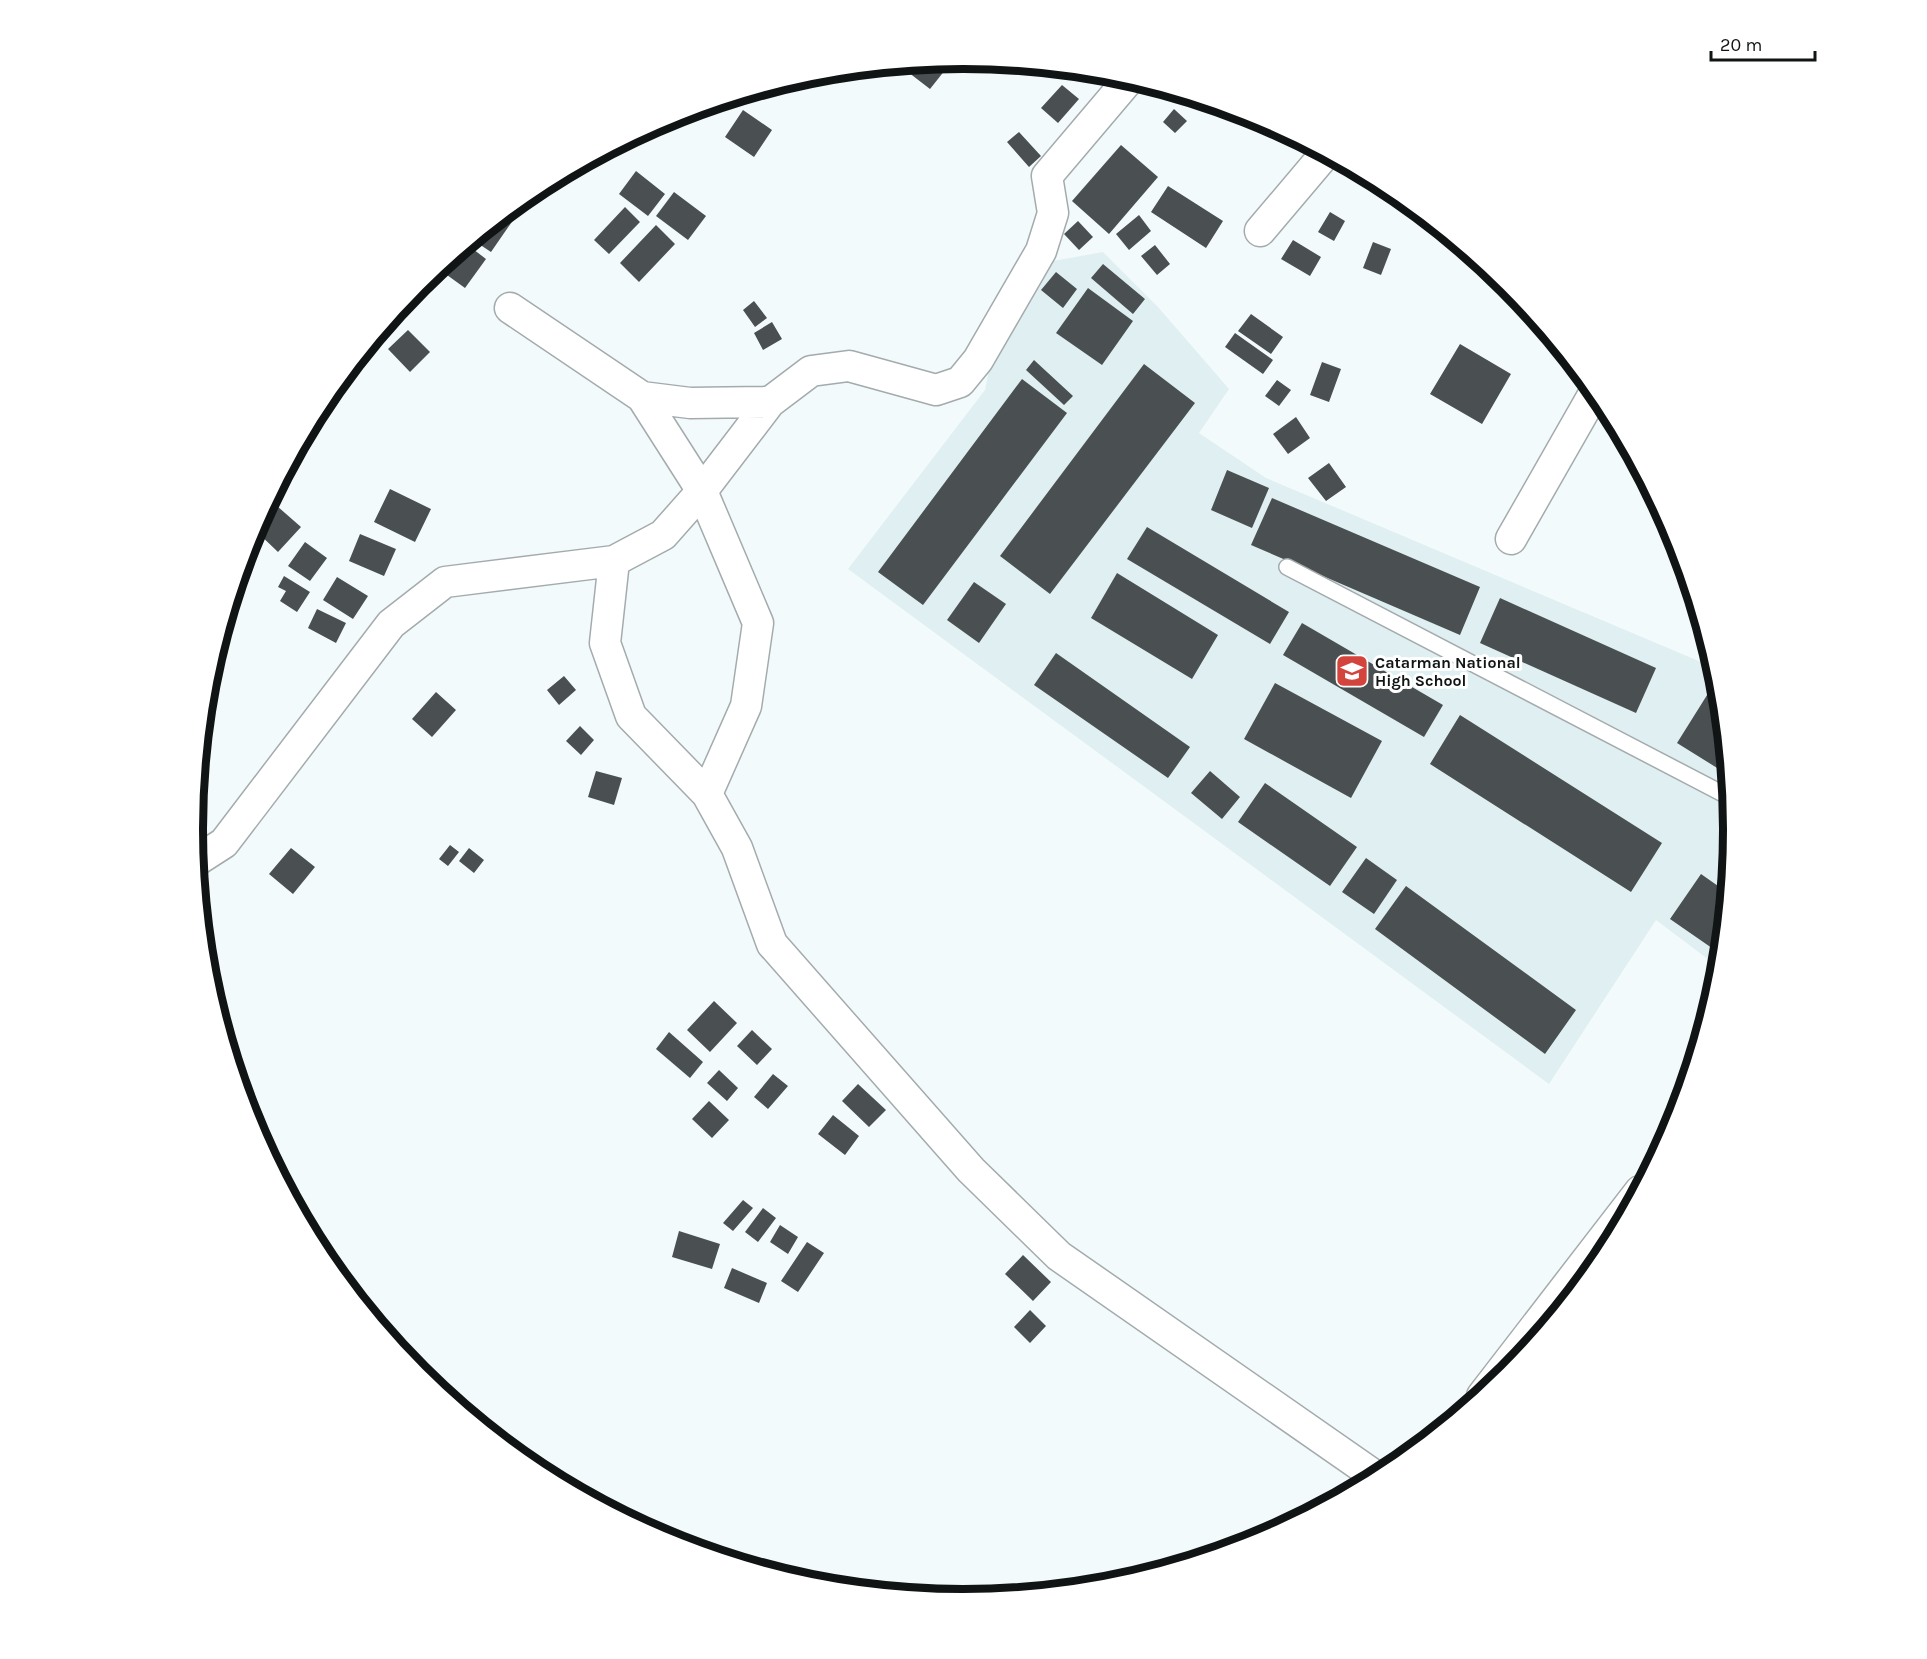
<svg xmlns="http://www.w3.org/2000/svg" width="1927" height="1659" viewBox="0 0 1927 1659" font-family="Karla,sans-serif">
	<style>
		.built { fill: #dfeff2 }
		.building { fill: #4a5051 }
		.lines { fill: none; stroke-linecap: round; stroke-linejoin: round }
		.lane-casing { stroke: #a4abac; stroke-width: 18 }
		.street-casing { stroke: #a4abac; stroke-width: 33 }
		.lane { stroke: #fff; stroke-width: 15 }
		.street { stroke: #fff; stroke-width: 30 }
		.labels { text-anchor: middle; stroke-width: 6; stroke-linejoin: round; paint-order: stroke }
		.poi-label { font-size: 16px; font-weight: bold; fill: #111414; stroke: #fff; text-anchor: start }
		.rim { fill: none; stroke: #111414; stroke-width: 8 }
	</style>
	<rect width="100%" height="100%" fill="#f3fafb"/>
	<path class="built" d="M 1103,252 L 1158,307 L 1229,389 L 1199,433 L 1266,478 L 1701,662 L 1711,649 L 1720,679 L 1734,830 L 1721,969 L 1656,920 L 1549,1084 L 848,569 L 985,390 L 992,355 L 1030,285 L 1053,261 Z"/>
	<path class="building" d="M 953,60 L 930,89 L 904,69 L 908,64 Z
		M 1073,69 L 1100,72 L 1091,83 Z
		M 1062,85 L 1079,99 L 1058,123 L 1041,108 Z
		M 1174,109 L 1187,121 L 1175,133 L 1163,122 Z
		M 743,110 L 772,130 L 754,157 L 725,137 Z
		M 1019,132 L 1041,156 L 1029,167 L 1007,142 Z
		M 1121,145 L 1158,177 L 1109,234 L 1072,201 Z
		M 636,171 L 665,194 L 648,216 L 619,194 Z
		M 1168,186 L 1223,221 L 1206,248 L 1151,212 Z
		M 674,192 L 706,216 L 688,240 L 656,216 Z
		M 625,207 L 640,222 L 609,254 L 594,240 Z
		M 511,208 L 518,213 L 491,252 L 473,240 Z
		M 1330,212 L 1345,221 L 1334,241 L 1318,232 Z
		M 1139,215 L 1151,231 L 1129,250 L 1116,234 Z
		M 1078,221 L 1093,237 L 1079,250 L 1064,234 Z
		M 656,225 L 675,244 L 639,282 L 620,263 Z
		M 1293,240 L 1321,257 L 1310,276 L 1281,259 Z
		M 1373,242 L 1391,249 L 1381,275 L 1363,268 Z
		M 1155,245 L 1170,264 L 1157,275 L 1141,256 Z
		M 469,246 L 486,259 L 465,288 L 447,275 Z
		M 455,254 L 439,278 L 432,273 L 441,266 Z
		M 1103,264 L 1145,299 L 1133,314 L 1091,278 Z
		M 1056,272 L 1077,289 L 1063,308 L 1041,290 Z
		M 1088,288 L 1133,321 L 1102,365 L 1056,333 Z
		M 754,301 L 767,318 L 755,327 L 743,310 Z
		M 1251,314 L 1283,337 L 1271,354 L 1238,331 Z
		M 772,322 L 782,339 L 763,350 L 754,333 Z
		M 408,330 L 430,352 L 410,372 L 388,349 Z
		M 1235,333 L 1273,360 L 1263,374 L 1225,347 Z
		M 1460,344 L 1511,374 L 1482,424 L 1430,394 Z
		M 1034,360 L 1073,396 L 1064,405 L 1026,370 Z
		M 1322,362 L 1341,369 L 1329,402 L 1310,395 Z
		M 1144,364 L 1195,403 L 1050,594 L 1000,556 Z
		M 1022,379 L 1067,413 L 923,605 L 878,572 Z
		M 1277,380 L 1291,390 L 1279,406 L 1265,396 Z
		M 1296,417 L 1310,438 L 1288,454 L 1273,434 Z
		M 1329,463 L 1346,487 L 1326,501 L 1308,478 Z
		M 1227,470 L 1269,488 L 1252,528 L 1211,510 Z
		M 390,489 L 431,509 L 415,542 L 374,522 Z
		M 1272,498 L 1480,587 L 1460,635 L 1251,545 Z
		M 277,506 L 301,527 L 278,552 L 255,530 Z
		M 1147,527 L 1289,612 L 1270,644 L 1127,559 Z
		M 360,534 L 396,549 L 384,576 L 349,561 Z
		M 305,542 L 327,558 L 310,581 L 288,566 Z
		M 1117,573 L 1218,635 L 1192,679 L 1091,618 Z
		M 284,576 L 310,592 L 297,612 L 280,601 L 286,591 L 278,587 Z
		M 337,577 L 368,596 L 353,619 L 323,600 Z
		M 974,582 L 1006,604 L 979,643 L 947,620 Z
		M 1500,598 L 1656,668 L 1636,713 L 1480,643 Z
		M 317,609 L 346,623 L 336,643 L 308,628 Z
		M 1302,623 L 1443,705 L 1424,737 L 1283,655 Z
		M 1056,653 L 1190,747 L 1168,778 L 1034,685 Z
		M 564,676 L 576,690 L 559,705 L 547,690 Z
		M 1719,676 L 1728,762 L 1722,771 L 1677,743 Z
		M 1275,683 L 1382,741 L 1351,798 L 1244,739 Z
		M 436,692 L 456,710 L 432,737 L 412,719 Z
		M 1460,715 L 1662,843 L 1631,892 L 1430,764 Z
		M 580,726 L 594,740 L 581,755 L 566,741 Z
		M 596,771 L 622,778 L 614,805 L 588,797 Z
		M 1210,771 L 1240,797 L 1222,819 L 1191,793 Z
		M 1265,783 L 1357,847 L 1330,886 L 1238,822 Z
		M 450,845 L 459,852 L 448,866 L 439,859 Z
		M 291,848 L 315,867 L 293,894 L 269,874 Z
		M 469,848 L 484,860 L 474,873 L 459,861 Z
		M 1366,858 L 1397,880 L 1374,914 L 1342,892 Z
		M 1701,874 L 1728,893 L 1722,955 L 1670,919 Z
		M 1406,886 L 1576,1010 L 1545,1054 L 1375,929 Z
		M 714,1001 L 737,1023 L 710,1052 L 687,1030 Z
		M 752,1030 L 772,1049 L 757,1065 L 737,1046 Z
		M 669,1032 L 703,1062 L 690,1078 L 656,1049 Z
		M 719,1070 L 738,1088 L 727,1101 L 707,1083 Z
		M 773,1074 L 788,1086 L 768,1109 L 754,1097 Z
		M 858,1084 L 886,1110 L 869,1127 L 842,1101 Z
		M 709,1101 L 729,1120 L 712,1138 L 692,1119 Z
		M 833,1115 L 859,1136 L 845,1155 L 818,1134 Z
		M 743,1200 L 753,1208 L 733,1231 L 723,1223 Z
		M 763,1208 L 776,1218 L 758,1242 L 745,1232 Z
		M 780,1225 L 798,1237 L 788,1254 L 770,1242 Z
		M 679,1231 L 720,1244 L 712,1269 L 672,1257 Z
		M 807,1242 L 824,1253 L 798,1292 L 781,1281 Z
		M 1023,1255 L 1051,1282 L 1033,1301 L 1005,1274 Z
		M 732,1268 L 767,1283 L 759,1303 L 724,1288 Z
		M 1030,1310 L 1046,1326 L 1030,1343 L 1014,1327 Z"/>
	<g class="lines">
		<g class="lane-casing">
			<path id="lane" d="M 1287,567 L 1731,798"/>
		</g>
		<g class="street-casing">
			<path id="street" d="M 1260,231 L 1326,153
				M 510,308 L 642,397 L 702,491 L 758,623 L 746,706 L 707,794
				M 642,397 L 690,403 L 770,402
				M 1511,539 L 1596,390
				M 614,561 L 605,643 L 631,716 L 707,794 L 737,848 L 772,944 L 971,1170 L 1059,1256 L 1378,1478
				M 196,861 L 224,843 L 391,624 L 445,582 L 614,561 L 663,535 L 702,491 L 770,402 L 811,371 L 849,366 L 936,390 L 960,382 L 978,360 L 1041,251 L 1053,213 L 1047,176 L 1130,78
				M 1482,1396 L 1640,1191"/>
		</g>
		<use href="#lane" class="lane"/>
		<use href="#street" class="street"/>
	</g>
	<defs>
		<g id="school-square" transform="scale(1.725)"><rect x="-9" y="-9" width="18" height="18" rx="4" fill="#d3453c" stroke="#fff"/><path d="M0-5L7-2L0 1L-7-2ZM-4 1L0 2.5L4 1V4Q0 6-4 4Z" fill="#fff"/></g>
	</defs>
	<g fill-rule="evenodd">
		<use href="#school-square" x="1352" y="671"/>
	</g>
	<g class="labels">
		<g class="poi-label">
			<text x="1375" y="668">Catarman National<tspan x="1375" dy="18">High School</tspan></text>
		</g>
	</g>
	<path d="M0 0H1927V1659H0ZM203 829a760 760 0 1 1 1520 0a760 760 0 1 1-1520 0Z" fill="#fff" fill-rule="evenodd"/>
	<path class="rim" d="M203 829a760 760 0 1 1 1520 0a760 760 0 1 1-1520 0Z"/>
	<path d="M1711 51v9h104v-9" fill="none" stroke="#111414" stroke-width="3"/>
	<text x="1720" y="51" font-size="18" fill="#111414" stroke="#ffffff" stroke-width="4.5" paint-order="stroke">20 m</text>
</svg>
